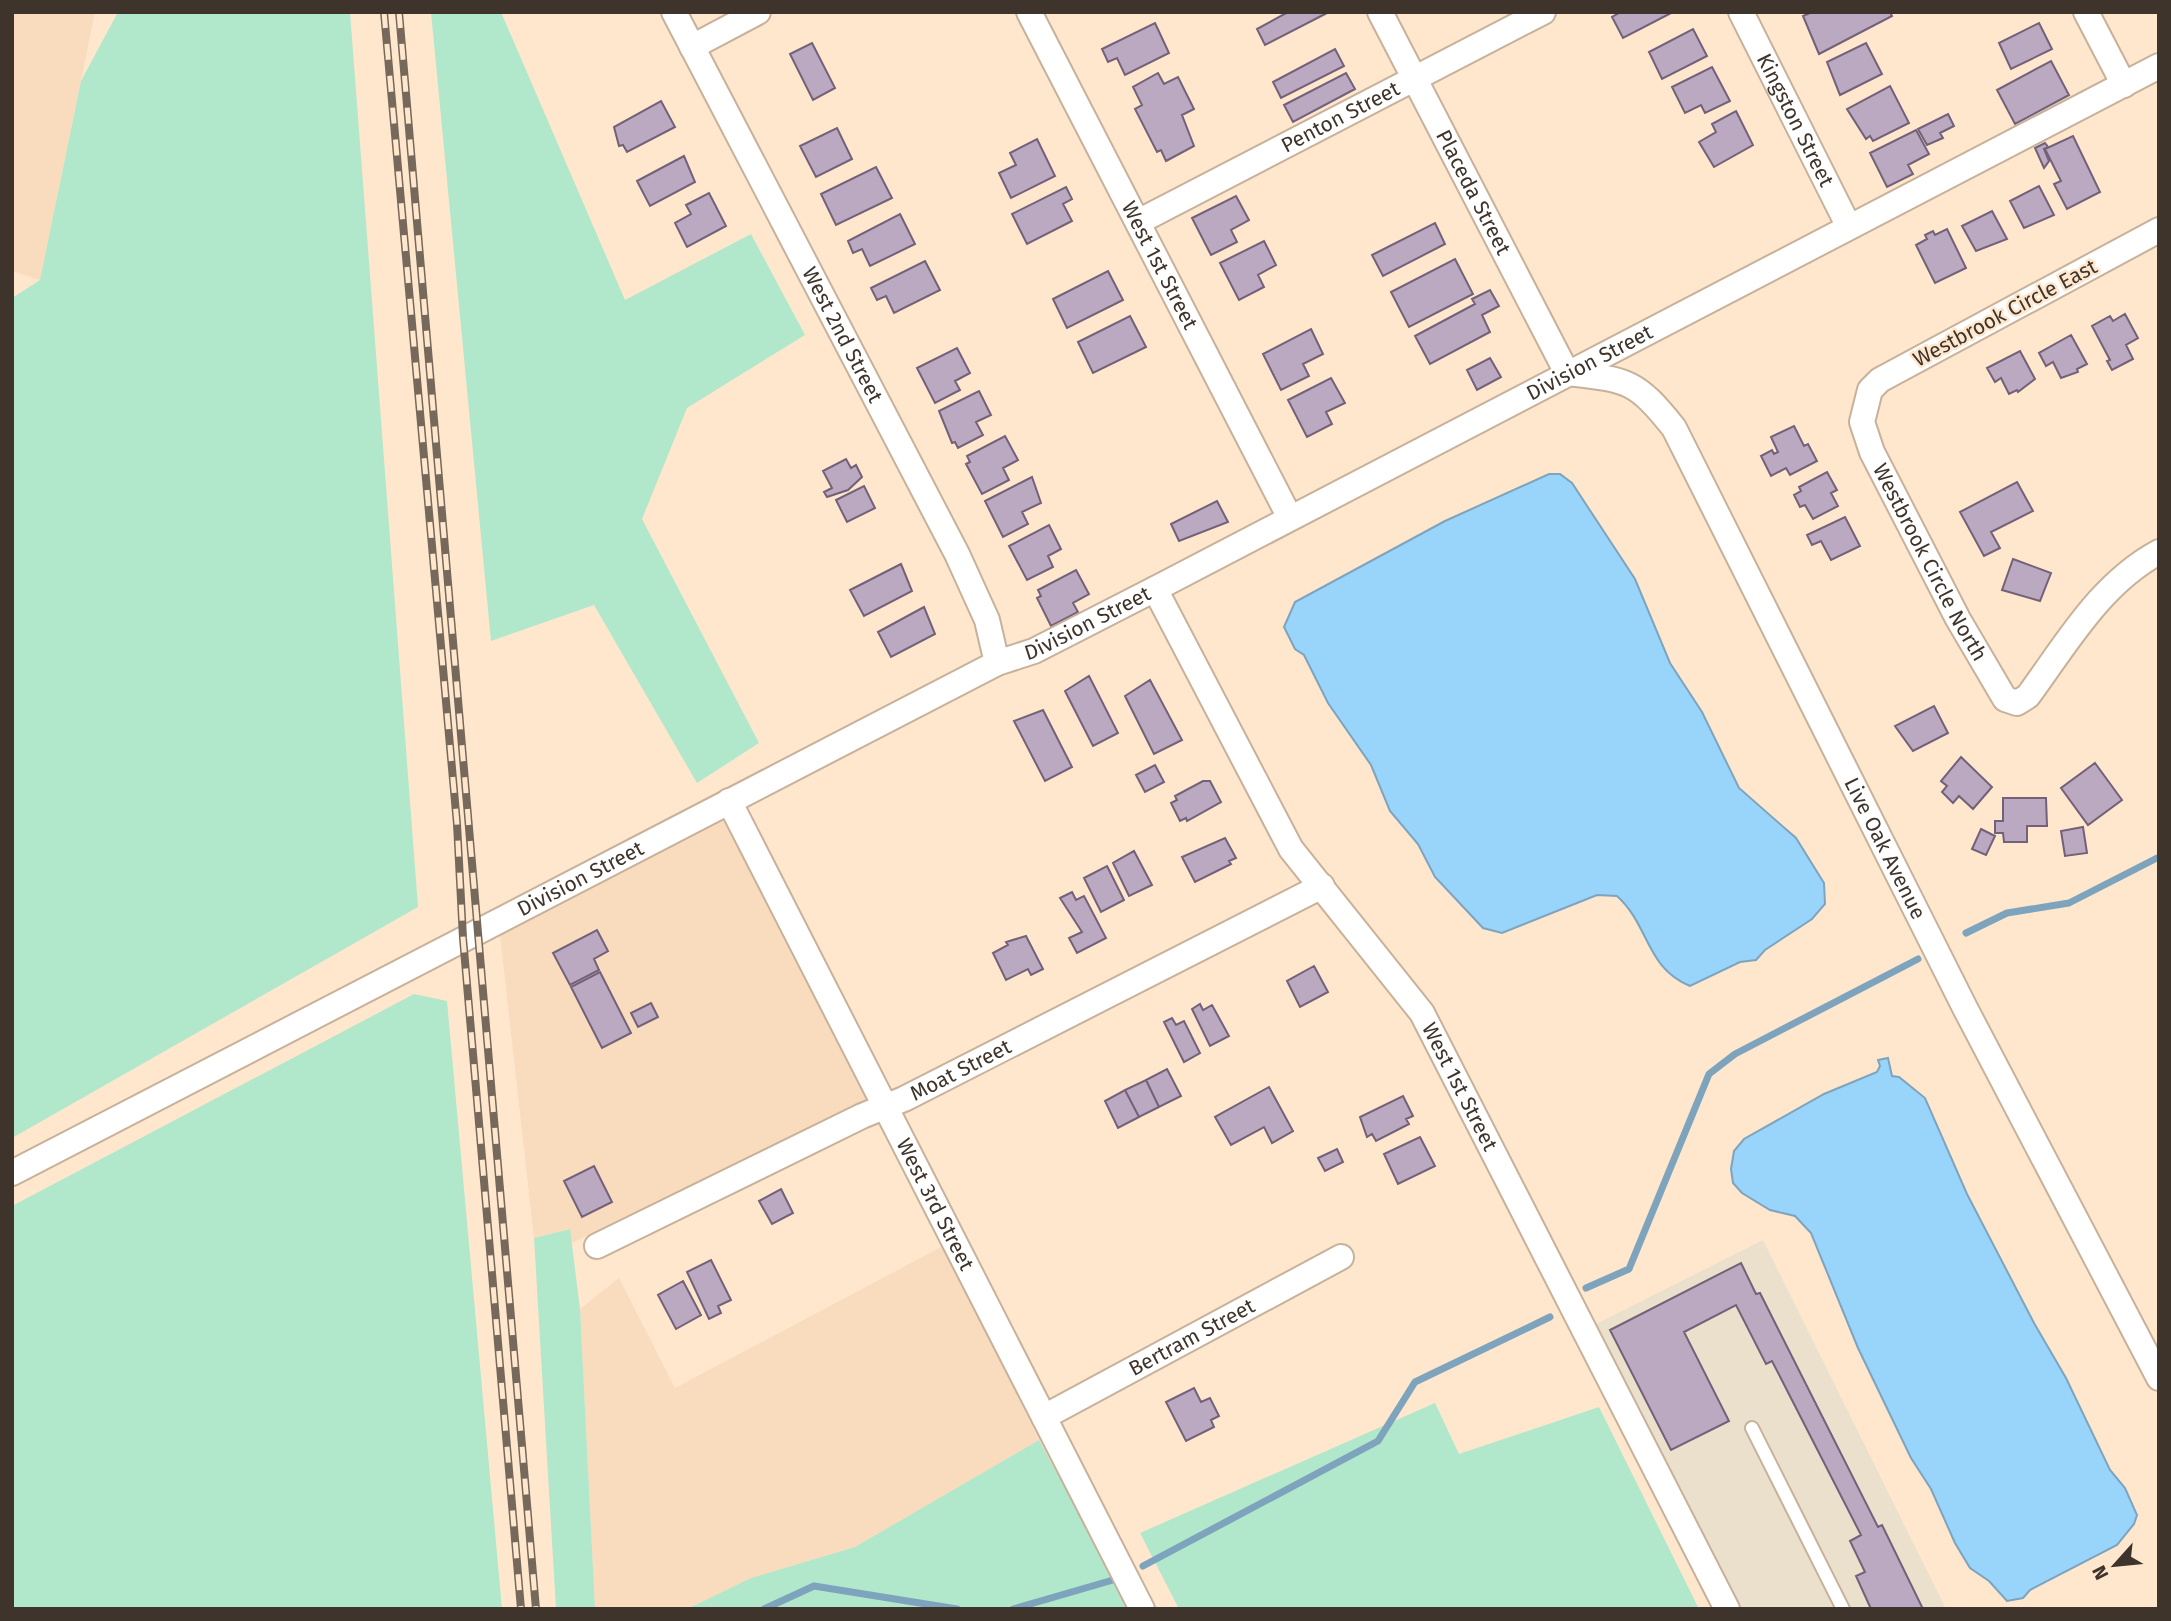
<svg xmlns="http://www.w3.org/2000/svg" width="2171" height="1621" viewBox="0 0 2171 1621" font-family="'Fira Sans',sans-serif">
	<style>
		.commercial { fill: #ebe0cc }
		.built { fill: #f8dcbd }
		.green { fill: #b1e7cb }
		.water { fill: #99d4fb; stroke: #7ea4bd; stroke-width: 2 }
		.lines { fill: none; stroke-linecap: round; stroke-linejoin: round }
		.stream { stroke: #7ea4bd; stroke-width: 7 }
		.building { fill: #bba8c1; stroke: #726178; stroke-width: 2 }
		.lane-casing { stroke: #c8b19a; stroke-width: 16 }
		.street-casing { stroke: #c8b19a; stroke-width: 28 }
		.lane { stroke: #fff; stroke-width: 12 }
		.street { stroke: #fff; stroke-width: 24 }
		.rail-casing { stroke: #76685a; stroke-width: 8 }
		.rail { stroke: #ffe7ce; stroke-width: 5; stroke-dasharray: 16; stroke-linecap: butt }
		.labels { text-anchor: middle; stroke-width: 5; stroke-linejoin: round; paint-order: stroke }
		.street-label { font-size: 21px; fill: #3e342b; stroke: #ffe7ce }
	</style>
	<rect width="100%" height="100%" fill="#ffe7ce"/>
	<path class="commercial" d="M 1763,1240 L 1946,1609 L 1740,1609 L 1592,1326 Z"/>
	<path class="built" d="M 12,12 L 95,12 L 40,280 L 12,271 Z
		M 724,819 L 868,1101 L 572,1243 L 569,1229 L 534,1238 L 500,935 Z
		M 943,1246 L 1039,1440 L 855,1547 L 751,1578 L 687,1609 L 595,1609 L 580,1309 L 619,1278 L 675,1388 Z"/>
	<path class="green" d="M 118,12 L 350,12 L 418,907 L 12,1138 L 12,298 L 40,280 L 81,81 Z
		M 431,12 L 501,12 L 625,300 L 751,234 L 805,335 L 687,408 L 642,519 L 759,743 L 697,783 L 594,605 L 491,641 Z
		M 414,994 L 447,1001 L 502,1609 L 12,1609 L 12,1206 Z
		M 570,1229 L 580,1309 L 595,1609 L 556,1609 L 534,1238 Z
		M 1435,1403 L 1459,1454 L 1599,1407 L 1699,1609 L 1179,1609 L 1140,1533 Z
		M 1039,1440 L 1130,1609 L 687,1609 L 751,1578 L 855,1547 Z"/>
	<path class="water" d="M 1549,474 L 1560,474 L 1572,483 L 1635,579 L 1670,663 L 1702,712 L 1739,788 L 1796,838 L 1824,883 L 1825,904 L 1812,919 L 1765,950 L 1756,960 L 1740,962 L 1690,986 C 1645,967 1650,926 1617,896 L 1597,895 L 1502,933 L 1483,928 L 1435,877 L 1418,844 L 1390,811 L 1371,765 L 1328,703 L 1304,655 L 1295,649 L 1284,627 L 1295,602 L 1445,521 Z
		M 1888,1058 L 1892,1076 L 1899,1077 L 1925,1098 L 1967,1194 L 2034,1323 L 2066,1378 L 2110,1470 L 2125,1488 L 2137,1515 L 2134,1524 L 2117,1545 L 2030,1590 L 2023,1598 L 2007,1601 L 1989,1581 L 1970,1568 L 1955,1543 L 1931,1489 L 1911,1458 L 1858,1348 L 1811,1233 L 1795,1216 L 1770,1210 L 1742,1193 L 1733,1183 L 1731,1169 L 1734,1151 L 1744,1139 L 1824,1094 L 1877,1072 L 1880,1066 L 1878,1060 Z"/>
	<g class="lines">
		<path class="stream" d="M 1966,933 L 2007,913 L 2069,903 L 2159,857
			M 1586,1288 L 1629,1269 L 1709,1074 L 1735,1054 L 1918,959
			M 1143,1566 L 1378,1441 L 1415,1382 L 1550,1317
			M 764,1609 L 814,1586 L 957,1609
			M 1013,1609 L 1113,1580"/>
	</g>
	<path class="building" d="M 1288,12 L 1327,13 L 1265,45 L 1257,29 Z
		M 1621,12 L 1673,12 L 1623,38 L 1612,17 Z
		M 1812,12 L 1890,12 L 1892,16 L 1819,54 L 1803,16 Z
		M 1155,23 L 1169,53 L 1125,75 L 1117,58 L 1108,62 L 1102,49 Z
		M 2039,23 L 2052,49 L 2011,69 L 1999,43 Z
		M 1693,29 L 1707,56 L 1662,79 L 1649,52 Z
		M 812,43 L 835,88 L 813,100 L 790,54 Z
		M 1866,43 L 1882,74 L 1840,95 L 1827,62 Z
		M 1335,49 L 1344,66 L 1281,98 L 1273,82 Z
		M 2051,61 L 2069,95 L 2015,124 L 1997,90 Z
		M 1712,67 L 1730,101 L 1705,113 L 1701,105 L 1685,113 L 1672,87 Z
		M 1158,73 L 1164,84 L 1178,77 L 1194,109 L 1182,115 L 1194,146 L 1166,161 L 1161,150 L 1157,152 L 1135,109 L 1142,105 L 1133,87 Z
		M 1346,73 L 1355,89 L 1293,122 L 1284,105 Z
		M 1890,86 L 1909,123 L 1873,141 L 1870,136 L 1866,139 L 1847,109 Z
		M 661,101 L 675,127 L 627,152 L 623,145 L 619,146 L 614,127 Z
		M 1736,111 L 1753,145 L 1714,167 L 1699,142 L 1716,132 L 1712,124 Z
		M 1948,114 L 1954,126 L 1940,133 L 1943,138 L 1927,145 L 1918,129 Z
		M 837,128 L 852,159 L 816,177 L 800,146 Z
		M 1916,130 L 1929,154 L 1908,165 L 1913,174 L 1887,187 L 1870,153 Z
		M 2073,136 L 2100,192 L 2067,209 L 2054,184 L 2061,181 L 2045,149 Z
		M 1037,139 L 1055,176 L 1011,198 L 999,173 L 1016,165 L 1010,153 Z
		M 2045,143 L 2048,147 L 2044,149 L 2049,161 L 2044,168 L 2035,148 Z
		M 684,156 L 695,182 L 650,206 L 637,181 Z
		M 876,167 L 892,198 L 836,225 L 821,194 Z
		M 2039,186 L 2054,215 L 2024,228 L 2010,201 Z
		M 1066,187 L 1072,199 L 1063,204 L 1072,221 L 1027,244 L 1012,214 Z
		M 709,193 L 726,226 L 687,247 L 675,223 L 691,214 L 686,205 Z
		M 1236,196 L 1249,220 L 1231,230 L 1237,242 L 1211,255 L 1192,218 Z
		M 1992,211 L 2007,239 L 1976,251 L 1962,226 Z
		M 900,214 L 915,244 L 870,266 L 862,249 L 853,253 L 848,241 Z
		M 1435,223 L 1445,244 L 1383,276 L 1372,255 Z
		M 1947,229 L 1966,268 L 1935,283 L 1916,245 L 1927,239 L 1925,235 L 1933,231 L 1935,235 Z
		M 1264,241 L 1276,265 L 1258,275 L 1264,287 L 1239,300 L 1220,263 Z
		M 1455,259 L 1473,294 L 1409,327 L 1391,292 Z
		M 925,261 L 940,290 L 894,313 L 886,296 L 877,300 L 871,288 Z
		M 1108,271 L 1123,300 L 1067,328 L 1053,299 Z
		M 1490,290 L 1499,306 L 1482,315 L 1490,332 L 1430,364 L 1415,336 L 1475,304 L 1472,299 Z
		M 2125,314 L 2138,338 L 2126,345 L 2133,359 L 2112,370 L 2107,361 L 2110,360 L 2092,326 L 2110,316 L 2113,321 Z
		M 1130,316 L 1146,347 L 1093,373 L 1078,342 Z
		M 1311,329 L 1323,354 L 1303,364 L 1309,376 L 1281,390 L 1263,354 Z
		M 2071,335 L 2087,364 L 2077,369 L 2078,372 L 2061,378 L 2053,362 L 2046,366 L 2039,353 Z
		M 957,348 L 970,373 L 955,381 L 960,390 L 935,403 L 917,368 Z
		M 2020,351 L 2035,379 L 2018,392 L 2017,390 L 2009,394 L 2001,378 L 1995,382 L 1987,368 Z
		M 1490,358 L 1501,377 L 1477,390 L 1467,370 Z
		M 1331,378 L 1345,403 L 1326,412 L 1332,424 L 1307,437 L 1288,400 Z
		M 979,391 L 991,415 L 976,422 L 983,435 L 958,448 L 955,442 L 952,443 L 939,411 Z
		M 1794,426 L 1804,446 L 1808,444 L 1817,461 L 1790,475 L 1786,468 L 1771,476 L 1761,456 L 1772,450 L 1774,454 L 1778,452 L 1771,437 Z
		M 1005,436 L 1018,460 L 1003,468 L 1009,480 L 982,494 L 966,464 L 970,462 L 967,456 Z
		M 846,459 L 851,468 L 856,465 L 862,477 L 848,490 L 827,497 L 824,492 L 832,488 L 823,471 Z
		M 1827,472 L 1837,490 L 1831,493 L 1838,506 L 1813,519 L 1805,505 L 1800,507 L 1794,495 L 1801,491 L 1799,487 Z
		M 1032,477 L 1041,503 L 1022,512 L 1028,524 L 1003,537 L 985,501 Z
		M 2017,482 L 2033,511 L 1991,532 L 2000,548 L 1984,556 L 1960,512 Z
		M 864,486 L 875,508 L 847,522 L 836,500 Z
		M 1217,501 L 1228,522 L 1179,541 L 1171,524 Z
		M 1845,517 L 1860,546 L 1831,560 L 1821,541 L 1812,545 L 1807,535 Z
		M 1049,525 L 1061,549 L 1048,556 L 1053,567 L 1027,580 L 1009,546 Z
		M 2013,559 L 2051,573 L 2040,601 L 2002,590 Z
		M 901,564 L 912,591 L 864,616 L 850,590 Z
		M 1076,570 L 1089,594 L 1073,603 L 1078,612 L 1051,626 L 1037,598 L 1041,596 L 1038,590 Z
		M 924,607 L 935,634 L 891,657 L 878,632 Z
		M 1089,676 L 1118,733 L 1093,746 L 1065,691 Z
		M 1150,680 L 1182,740 L 1154,754 L 1125,696 Z
		M 1934,706 L 1948,733 L 1913,751 L 1895,726 Z
		M 1043,710 L 1072,767 L 1045,781 L 1014,721 Z
		M 1961,757 L 1992,787 L 1973,809 L 1959,796 L 1953,803 L 1942,792 L 1947,786 L 1941,781 Z
		M 2095,763 L 2122,800 L 2088,825 L 2061,788 Z
		M 1155,765 L 1164,782 L 1145,792 L 1136,775 Z
		M 1203,781 L 1210,781 L 1221,802 L 1187,821 L 1186,818 L 1180,821 L 1171,803 L 1177,800 L 1175,796 Z
		M 2003,798 L 2046,798 L 2047,826 L 2027,826 L 2027,842 L 2004,842 L 2003,833 L 1995,833 L 1995,821 L 2003,821 Z
		M 2083,827 L 2087,853 L 2065,856 L 2061,831 Z
		M 1981,829 L 1995,836 L 1986,855 L 1972,849 Z
		M 1225,838 L 1236,858 L 1229,861 L 1231,864 L 1195,882 L 1182,857 Z
		M 1134,851 L 1152,885 L 1129,896 L 1113,863 Z
		M 1107,866 L 1124,900 L 1101,912 L 1084,878 Z
		M 1072,892 L 1076,900 L 1084,896 L 1106,938 L 1077,953 L 1069,938 L 1082,932 L 1060,898 Z
		M 597,930 L 608,951 L 594,959 L 599,970 L 570,985 L 553,953 Z
		M 1026,936 L 1043,969 L 1031,975 L 1028,969 L 1006,980 L 993,953 L 1008,945 L 1006,942 Z
		M 1314,966 L 1328,992 L 1300,1007 L 1287,981 Z
		M 600,972 L 631,1033 L 602,1048 L 571,987 Z
		M 651,1003 L 658,1017 L 638,1027 L 631,1013 Z
		M 1200,1004 L 1203,1010 L 1212,1005 L 1229,1036 L 1210,1046 L 1192,1009 Z
		M 1172,1018 L 1176,1025 L 1184,1021 L 1200,1053 L 1184,1062 L 1164,1022 Z
		M 1167,1069 L 1181,1096 L 1159,1107 L 1146,1080 Z
		M 1146,1080 L 1159,1107 L 1139,1117 L 1125,1090 Z
		M 1269,1087 L 1293,1131 L 1272,1143 L 1264,1127 L 1231,1145 L 1215,1117 Z
		M 1125,1090 L 1139,1117 L 1118,1128 L 1105,1101 Z
		M 1403,1096 L 1413,1116 L 1406,1119 L 1409,1124 L 1376,1141 L 1372,1134 L 1367,1137 L 1360,1117 Z
		M 1420,1137 L 1435,1166 L 1398,1184 L 1384,1154 Z
		M 1337,1149 L 1343,1162 L 1325,1171 L 1318,1158 Z
		M 594,1166 L 612,1202 L 582,1217 L 564,1181 Z
		M 781,1189 L 793,1213 L 772,1224 L 759,1201 Z
		M 711,1260 L 731,1300 L 718,1306 L 721,1313 L 709,1319 L 687,1272 Z
		M 1741,1263 L 1756,1294 L 1760,1293 L 1878,1527 L 1882,1525 L 1923,1609 L 1871,1609 L 1856,1576 L 1865,1572 L 1850,1541 L 1861,1535 L 1772,1361 L 1766,1364 L 1736,1305 L 1684,1332 L 1729,1421 L 1671,1450 L 1610,1330 Z
		M 683,1281 L 701,1315 L 676,1329 L 658,1295 Z
		M 1194,1388 L 1201,1402 L 1210,1398 L 1219,1416 L 1211,1420 L 1214,1427 L 1186,1441 L 1166,1402 Z"/>
	<g class="lines">
		<g class="lane-casing">
			<path id="lane" d="M 1752,1428 L 1843,1609"/>
		</g>
		<g class="street-casing">
			<g id="street">
				<path id="s1" d="M 674,12 L 957,554 L 987,620 L 997,663"/>
				<path id="s2" d="M 1029,12 L 1290,518"/>
				<path id="s3" d="M 1380,12 L 1567,373 C 1627,380 1635,379 1674,428 L 1965,1008 L 2159,1378"/>
				<path id="s4" d="M 1741,12 L 1849,227"/>
				<path d="M 2086,12 L 2124,85"/>
				<path d="M 692,47 L 758,12"/>
				<path id="s5" d="M 1138,222 L 1543,12"/>
				<path id="s6" d="M 2159,230 L 1880,380 L 1870,390 L 1862,422 L 1872,452 L 1958,619 L 2005,699 L 2017,703 L 2028,696 C 2067,643 2100,584 2159,552"/>
				<path id="s7" d="M 1155,589 L 1291,849 L 1422,1013 L 1727,1609"/>
				<path id="s8" d="M 729,801 L 1142,1609"/>
				<path id="s9" d="M 12,1173 L 997,663 L 1034,651 L 1155,589 L 2159,66"/>
				<path id="s10" d="M 597,1246 L 862,1116 L 904,1099 L 1322,886"/>
				<path id="s11" d="M 1044,1417 L 1341,1257"/>
			</g>
		</g>
		<use href="#lane" class="lane"/>
		<use href="#street" class="street"/>
		<g class="rail-casing">
			<path id="rail" d="M 384,12 L 457,824 L 463,938 L 521,1609
				M 399,12 L 536,1609"/>
		</g>
		<use href="#rail" class="rail"/>
	</g>
	<g class="labels">
		<g class="street-label">
			<text dy="7" stroke="none"><textPath href="#s5" startOffset="228">Penton Street</textPath></text>
			<text dy="7" stroke="none"><textPath href="#s4" startOffset="121">Kingston Street</textPath></text>
			<text dy="7" stroke="none"><textPath href="#s3" startOffset="203">Placeda Street</textPath></text>
			<text dy="7" stroke="none"><textPath href="#s2" startOffset="285">West 1st Street</textPath></text>
			<text transform="translate(2005 313) rotate(-28)" y="7">Westbrook Circle East</text>
			<text dy="7" stroke="none"><textPath href="#s1" startOffset="364">West 2nd Street</textPath></text>
			<text dy="7" stroke="none"><textPath href="#s9" startOffset="1774">Division Street</textPath></text>
			<text dy="7" stroke="none"><textPath href="#s6" startOffset="520">Westbrook Circle North</textPath></text>
			<text dy="7" stroke="none"><textPath href="#s9" startOffset="1208">Division Street</textPath></text>
			<text dy="7" stroke="none"><textPath href="#s3" startOffset="1003">Live Oak Avenue</textPath></text>
			<text dy="7" stroke="none"><textPath href="#s9" startOffset="640">Division Street</textPath></text>
			<text dy="7" stroke="none"><textPath href="#s10" startOffset="404">Moat Street</textPath></text>
			<text dy="7" stroke="none"><textPath href="#s7" startOffset="586">West 1st Street</textPath></text>
			<text dy="7" stroke="none"><textPath href="#s8" startOffset="453">West 3rd Street</textPath></text>
			<text dy="7" stroke="none"><textPath href="#s11" startOffset="168">Bertram Street</textPath></text>
		</g>
	</g>
	<rect width="2171" height="1621" fill="none" stroke="#3e342b" stroke-width="28"/>
	<g transform="translate(2115 1565) rotate(243)" stroke="#ffe7ce" stroke-width="5" paint-order="stroke">
	<path d="M0-5L12 26L0 18L-12 26Z" fill="#3e342b"/>
	<text y="-10" font-size="19" font-weight="bold" text-anchor="middle" fill="#3e342b">N</text>
	</g>
</svg>
